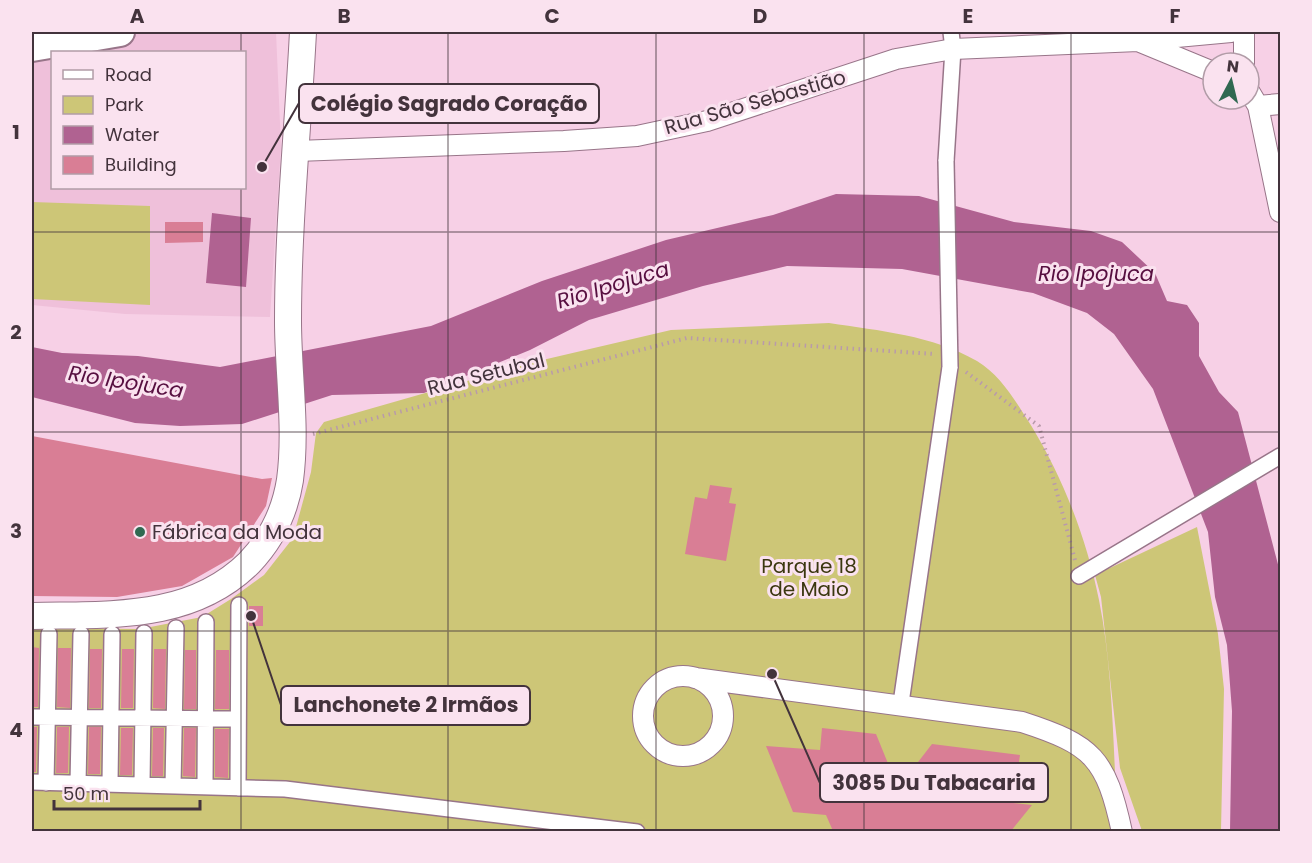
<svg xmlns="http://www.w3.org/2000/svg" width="1312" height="863" viewBox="0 0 1312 863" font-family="Poppins,sans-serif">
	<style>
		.built { fill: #efc0da; fill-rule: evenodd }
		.green { fill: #cdc677 }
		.water { fill: #b06291 }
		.building { fill: #d97e95 }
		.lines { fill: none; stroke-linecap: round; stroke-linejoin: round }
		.pedestrian-casing { stroke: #987589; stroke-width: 18 }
		.minor-casing { stroke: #987589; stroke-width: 22 }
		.tertiary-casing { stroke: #987589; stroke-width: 28 }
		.secondary-casing { stroke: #987589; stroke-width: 32 }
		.path { stroke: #b99aab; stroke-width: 4; stroke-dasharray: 1.5 4.5; stroke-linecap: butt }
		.pedestrian { stroke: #fff; stroke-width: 15 }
		.minor { stroke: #fff; stroke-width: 20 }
		.tertiary { stroke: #fff; stroke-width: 26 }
		.secondary { stroke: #fff; stroke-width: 28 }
		.pedestrian-bridge-casing { stroke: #987589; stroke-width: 18; stroke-linecap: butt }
		.pedestrian-bridge { stroke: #fff; stroke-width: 15 }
		.grid { fill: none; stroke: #43333c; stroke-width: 1.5; stroke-opacity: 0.55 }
		.poi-dot { fill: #306951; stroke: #fae2ef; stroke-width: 2 }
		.labels { text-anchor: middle; stroke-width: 6; stroke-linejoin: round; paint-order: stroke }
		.street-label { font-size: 20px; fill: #43333c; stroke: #fae2ef }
		.poi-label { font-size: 20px; fill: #43333c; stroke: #fae2ef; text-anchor: start }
		.park-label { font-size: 20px; fill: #3b370f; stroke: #fae2ef }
		.water-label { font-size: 21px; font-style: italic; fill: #570f40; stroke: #fae2ef }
		.leader { fill: none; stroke: #43333c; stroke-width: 2 }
		.callout-dot { fill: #43333c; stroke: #fae2ef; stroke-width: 2 }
		.callout { fill: #fae2ef; stroke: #43333c; stroke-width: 2 }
		.callout-label { font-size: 21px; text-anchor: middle; font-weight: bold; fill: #43333c }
		.neatline { fill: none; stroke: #43333c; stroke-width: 2 }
		.grid-label { font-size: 20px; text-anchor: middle; font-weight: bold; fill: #43333c }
	</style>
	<rect width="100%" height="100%" fill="#f7d0e6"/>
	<path class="built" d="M 126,32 L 276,32 L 281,146 L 270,317 L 125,314 L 32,305 L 32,49 ZM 52,52 L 244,52 L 244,188 L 52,188 Z"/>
	<path class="green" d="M 32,202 L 150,206 L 150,305 L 32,299 Z
		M 829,323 C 880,331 932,335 977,361 C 1002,376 1017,404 1032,427 C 1064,480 1087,540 1099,600 C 1114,675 1113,755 1118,831 L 32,831 L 32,628 L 140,629 L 202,617 L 231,599 L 264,575 L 293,538 L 311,472 L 316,433 L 324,422 L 534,362 L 671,330 Z
		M 1197,527 L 1218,634 L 1224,689 L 1221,831 L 1142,831 L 1120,768 L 1101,597 L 1095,575 Z"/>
	<path class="water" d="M 836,194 L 919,196 L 1014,222 L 1091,231 L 1122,242 L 1155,273 L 1167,301 L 1187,305 L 1199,323 L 1199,356 L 1219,392 L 1238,412 L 1280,572 L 1280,831 L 1230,831 L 1232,711 L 1227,645 L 1215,597 L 1208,532 L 1153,389 L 1114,334 L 1087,313 L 1033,293 L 902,269 L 787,266 L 703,286 L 589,320 L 530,350 L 424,393 L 332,395 L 242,424 L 180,426 L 135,423 L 32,397 L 32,347 L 62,353 L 138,356 L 220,367 L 431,326 L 542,281 L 666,240 L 773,215 Z
		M 212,213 L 251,218 L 246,287 L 206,283 Z"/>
	<path class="building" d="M 165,222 L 203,222 L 203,242 L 165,243 Z
		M 32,436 L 262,479 L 272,478 L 266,506 L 233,557 L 182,586 L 117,597 L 32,596 Z
		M 710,485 L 732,488 L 729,503 L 736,504 L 726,561 L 685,554 L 695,497 L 707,499 Z
		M 249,606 L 263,606 L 263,626 L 249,626 Z
		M 32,647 L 39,648 L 38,707 L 32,707 Z
		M 58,648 L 71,648 L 70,708 L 57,707 Z
		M 90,649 L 102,649 L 101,708 L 89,708 Z
		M 122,649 L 134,649 L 133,708 L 121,708 Z
		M 154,649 L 166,649 L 165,709 L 153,708 Z
		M 185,650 L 196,650 L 196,709 L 184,709 Z
		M 216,650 L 229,650 L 229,709 L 215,709 Z
		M 32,727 L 37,727 L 36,772 L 32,772 Z
		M 57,727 L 69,727 L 68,773 L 56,773 Z
		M 89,727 L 101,727 L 100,774 L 88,774 Z
		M 121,728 L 133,728 L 132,775 L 120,775 Z
		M 153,728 L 164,728 L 163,776 L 152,776 Z
		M 184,728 L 196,728 L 195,777 L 183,776 Z
		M 822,728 L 876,734 L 898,788 L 932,744 L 1020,755 L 1013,803 L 1032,805 L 1011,831 L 833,831 L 826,815 L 793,812 L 766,746 L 820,750 Z
		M 215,729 L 229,729 L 228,778 L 215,777 Z"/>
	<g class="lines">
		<g class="pedestrian-casing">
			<path id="pedestrian" d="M 946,161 L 953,49 L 951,32
				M 1079,576 L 1280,456
				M 901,703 L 950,367
				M 32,717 L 238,719
				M 32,782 L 285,789 L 637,832
				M 46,783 L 49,634
				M 78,784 L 81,634
				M 110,784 L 112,634
				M 142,785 L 144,633
				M 173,786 L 176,628
				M 205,787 L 206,622
				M 238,788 L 239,605"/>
		</g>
		<g class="minor-casing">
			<path id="minor" d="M 1244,32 L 1244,63
				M 1144,40 L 1231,32
				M 1249,91 L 1258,106 L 1280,212
				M 1258,106 L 1280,104
				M 297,151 L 564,141 L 637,136 L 707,121 L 896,59 L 953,49 L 1138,41 L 1213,72
				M643 716a40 40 0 1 1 80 0a40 40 0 1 1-80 0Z
				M 695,678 L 1022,722 C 1093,745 1106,758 1122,832"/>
		</g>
		<g class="tertiary-casing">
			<path id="tertiary" d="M 32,616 C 109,614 190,621 249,563 C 272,539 285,512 290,480 C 297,428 288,373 288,321 C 288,225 298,128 303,32"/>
		</g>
		<g class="secondary-casing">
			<path id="secondary" d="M 32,47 L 120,32"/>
		</g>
		<path class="path" d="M 966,372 L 1039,426 L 1075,560
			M 313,434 L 687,338 L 935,354"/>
		<use href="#pedestrian" class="pedestrian"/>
		<use href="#minor" class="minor"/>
		<use href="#tertiary" class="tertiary"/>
		<use href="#secondary" class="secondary"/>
		<g class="pedestrian-bridge-casing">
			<path id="pedestrian-bridge" d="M 946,161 L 950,367"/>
		</g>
		<use href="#pedestrian-bridge" class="pedestrian-bridge"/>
	</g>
	<path class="grid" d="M 241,32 L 241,52M 448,32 L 448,832M 656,32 L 656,832M 864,32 L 864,832M 1071,32 L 1071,832M 241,188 L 241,832M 32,232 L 1280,232M 32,432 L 1280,432M 32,631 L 1280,631"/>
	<circle class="poi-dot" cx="140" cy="532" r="6"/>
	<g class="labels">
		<g class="street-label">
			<text transform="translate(755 102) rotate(-16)" y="7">Rua São Sebastião</text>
			<text transform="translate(486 374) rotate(-14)" y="7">Rua Setubal</text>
		</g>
		<g class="poi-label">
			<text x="152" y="539">Fábrica da Moda</text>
		</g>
		<g class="park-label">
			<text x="809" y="573">Parque 18<tspan x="809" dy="23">de Maio</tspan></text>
		</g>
		<g class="water-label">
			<text x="1096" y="281">Rio Ipojuca</text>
			<text transform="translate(613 285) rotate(-17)" y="7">Rio Ipojuca</text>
			<text transform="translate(126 382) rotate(9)" y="7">Rio Ipojuca</text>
		</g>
	</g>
	<path class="leader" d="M262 167L299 103M251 616L281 705M772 674L820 783"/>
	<g class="callout-dot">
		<circle cx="262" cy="167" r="6"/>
		<circle cx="251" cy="616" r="6"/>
		<circle cx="772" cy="674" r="6"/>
	</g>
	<g class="callout">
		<rect x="299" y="84" width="300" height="39" rx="6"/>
		<rect x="281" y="686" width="249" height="39" rx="6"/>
		<rect x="820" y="763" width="228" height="39" rx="6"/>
	</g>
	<g class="callout-label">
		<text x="449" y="111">Colégio Sagrado Coração</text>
		<text x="406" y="712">Lanchonete 2 Irmãos</text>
		<text x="934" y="790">3085 Du Tabacaria</text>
	</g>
	<rect width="1312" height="863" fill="none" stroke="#fae2ef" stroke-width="66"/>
	<rect x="51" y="51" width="195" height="138" fill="#fae2ef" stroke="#b19ca7" stroke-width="1.5"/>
	<rect x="63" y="70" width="30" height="9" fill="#ffffff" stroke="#b19ca7" stroke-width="1.5"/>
	<text x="105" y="81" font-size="18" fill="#43333c">Road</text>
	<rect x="63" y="96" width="30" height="18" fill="#cdc677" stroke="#b19ca7" stroke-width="1.5"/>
	<text x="105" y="111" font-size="18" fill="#43333c">Park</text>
	<rect x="63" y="126" width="30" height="18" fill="#b06291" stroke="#b19ca7" stroke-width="1.5"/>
	<text x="105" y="141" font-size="18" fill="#43333c">Water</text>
	<rect x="63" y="156" width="30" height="18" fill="#d97e95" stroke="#b19ca7" stroke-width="1.5"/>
	<text x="105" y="171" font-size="18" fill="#43333c">Building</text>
	<g transform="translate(1231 81) rotate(7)"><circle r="28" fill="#fae2ef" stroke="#b19ca7" stroke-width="1.5"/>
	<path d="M0-4.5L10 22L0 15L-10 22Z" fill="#306951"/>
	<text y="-9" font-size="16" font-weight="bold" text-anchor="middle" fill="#43333c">N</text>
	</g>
	<path d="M54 800v9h146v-9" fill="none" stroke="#43333c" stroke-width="3"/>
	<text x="63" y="800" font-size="18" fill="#43333c" stroke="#fae2ef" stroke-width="4.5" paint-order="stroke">50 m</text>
	<rect x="33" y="33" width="1246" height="797" class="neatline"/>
	<g class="grid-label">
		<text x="137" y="23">A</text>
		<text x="344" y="23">B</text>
		<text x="552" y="23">C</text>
		<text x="760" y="23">D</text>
		<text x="968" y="23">E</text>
		<text x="1175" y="23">F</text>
		<text x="16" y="139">1</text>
		<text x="16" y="339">2</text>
		<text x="16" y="538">3</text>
		<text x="16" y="737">4</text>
	</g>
</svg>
